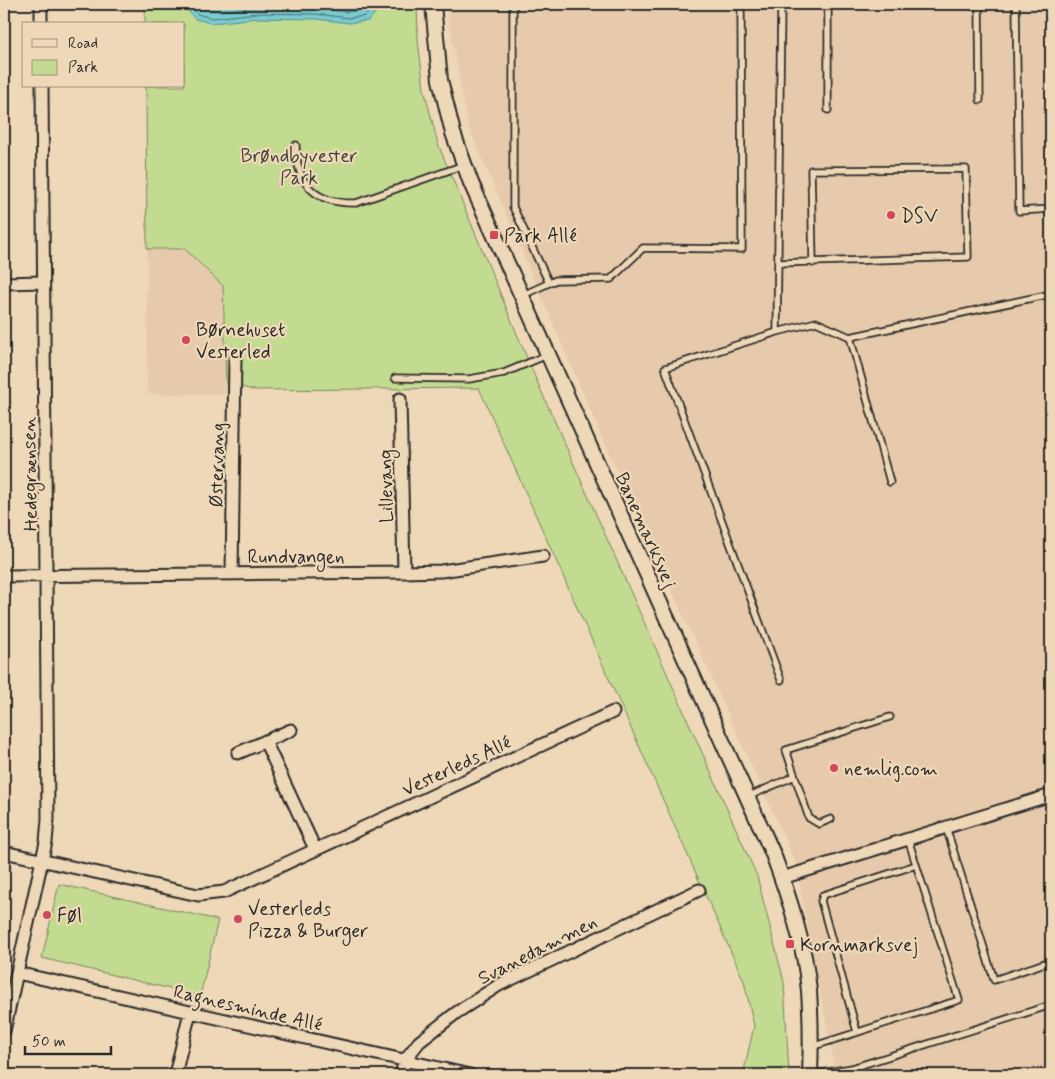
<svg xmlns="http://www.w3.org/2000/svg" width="1055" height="1079" viewBox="0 0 1055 1079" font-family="Mynerve,sans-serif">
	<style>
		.built { fill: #e6caab }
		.green { fill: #c2db91; stroke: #76835e }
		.water { fill: #79cbd0; stroke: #5a8b8e }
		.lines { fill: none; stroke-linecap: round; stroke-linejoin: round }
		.shore { stroke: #4a6b6d; stroke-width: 1 }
		.service-casing { stroke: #2b2b2b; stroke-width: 9 }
		.minor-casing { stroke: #2b2b2b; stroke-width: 15 }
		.tertiary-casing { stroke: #2b2b2b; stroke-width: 18 }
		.service { stroke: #efd8b7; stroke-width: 5.5 }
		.minor { stroke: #efd8b7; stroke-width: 11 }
		.tertiary { stroke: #efd8b7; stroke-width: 14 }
		.poi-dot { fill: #d1495b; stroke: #efd8b7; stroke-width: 2 }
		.labels { text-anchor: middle; stroke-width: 4.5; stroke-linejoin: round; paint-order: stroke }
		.park-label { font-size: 19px; fill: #42453a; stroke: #efd8b7 }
		.poi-label { font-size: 19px; fill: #2b2b2b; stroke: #efd8b7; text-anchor: start }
		.street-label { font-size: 19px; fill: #2b2b2b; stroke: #efd8b7 }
	</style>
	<rect width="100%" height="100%" fill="#efd8b7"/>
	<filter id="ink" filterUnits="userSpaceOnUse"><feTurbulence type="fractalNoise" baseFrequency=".02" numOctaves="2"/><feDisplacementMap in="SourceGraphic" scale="10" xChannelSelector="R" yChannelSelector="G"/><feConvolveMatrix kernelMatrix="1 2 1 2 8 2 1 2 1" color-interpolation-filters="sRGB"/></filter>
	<g filter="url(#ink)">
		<path class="built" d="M 446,4 L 1051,4 L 1051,1075 L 831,1075 L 834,1064 L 795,861 L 601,435 L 468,126 Z
			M 147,249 L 185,249 L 223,286 L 226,394 L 147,394 Z"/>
		<path class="green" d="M 145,4 L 417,4 L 418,40 L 424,89 L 438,144 L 535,377 L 757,876 L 784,982 L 789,1075 L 743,1075 L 754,1026 L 744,981 L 479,388 L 253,390 L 226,383 L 223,286 L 185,249 L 147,249 L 146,86 L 184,86 L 184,24 L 145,24 Z
			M 59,884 L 218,920 L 200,996 L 42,958 Z"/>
		<path class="water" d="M 188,4 L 381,4 L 381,7 L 368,21 L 349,23 L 316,19 L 258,18 L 212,23 L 195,19 L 189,12 Z"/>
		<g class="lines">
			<path class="shore" d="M 193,4 L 194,10 L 197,14 L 212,18 L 258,13 L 316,14 L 349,18 L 365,16 L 376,4
				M 199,4 L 201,9 C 220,14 239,7 259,7 C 277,6 295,7 313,7 C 331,8 354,19 368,4"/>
			<g class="service-casing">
				<path id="service" d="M 513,4 L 513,207 L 549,283 L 523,295
					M 979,4 L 980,100
					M 1016,4 L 1019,211 L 1051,209
					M 828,110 L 828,4
					M 296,145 C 296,185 316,204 356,203 L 464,165
					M 778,263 L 968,257 L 966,169 L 811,170 L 813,263
					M 549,283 L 556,280 L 611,279 L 643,248 L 742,249 L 741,4
					M 777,332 L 816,322 L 850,337 L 1051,294
					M 850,337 L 890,482
					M 395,378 L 469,379 L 504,373 L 547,355
					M 781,680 L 665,368 L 777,332 L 781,4
					M 1047,796 L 1051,812
					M 747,797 L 795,776
					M 831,819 L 819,824 L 809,818 L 786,750 L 890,717
					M 946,827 L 994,980 L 1051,961
					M 857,1032 L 821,901 L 823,895 L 916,865
					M 811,1047 L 959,1000 L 908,839
					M 810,1075 L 852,1068 L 1051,1005"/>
			</g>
			<g class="minor-casing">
				<path id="minor" d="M 41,4 L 41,24
					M 4,283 L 43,282
					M 400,399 L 404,572
					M 232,574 L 235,357
					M 4,576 L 404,572 L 441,571 L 543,556
					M 265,741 L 315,849
					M 238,753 L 291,730
					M 4,852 L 198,895 L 224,892 L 613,712
					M 782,878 L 1051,795
					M 17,973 L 470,1075
					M 4,1031 L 46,842 L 48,819 C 48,575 45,331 42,86
					M 175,1075 L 190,1012
					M 401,1075 L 405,1060 L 419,1042 L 456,1013 L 499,985 L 699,890"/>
			</g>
			<g class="tertiary-casing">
				<path id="tertiary" d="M 433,4 L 440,80 L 453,133 L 471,183 L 773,854 C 789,897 805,945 809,991 C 811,1019 811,1047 810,1075"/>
			</g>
			<use href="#service" class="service"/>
			<use href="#minor" class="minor"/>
			<use href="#tertiary" class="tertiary"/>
		</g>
	</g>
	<g class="poi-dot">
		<circle cx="891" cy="215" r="5"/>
		<rect x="489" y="230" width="10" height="10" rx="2.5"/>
		<circle cx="186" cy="340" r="5"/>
		<circle cx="834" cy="768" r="5"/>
		<circle cx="47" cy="915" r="5"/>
		<circle cx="238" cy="919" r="5"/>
		<rect x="785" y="939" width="10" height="10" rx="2.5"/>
	</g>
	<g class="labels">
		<g class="park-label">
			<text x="299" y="162">Brøndbyvester<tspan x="299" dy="22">Park</tspan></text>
		</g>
		<g class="poi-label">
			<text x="901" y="222">DSV</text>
			<text x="504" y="242">Park Allé</text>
			<text x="196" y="336">Børnehuset<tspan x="196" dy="22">Vesterled</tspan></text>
			<text x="844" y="775">nemlig.com</text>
			<text x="248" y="915">Vesterleds<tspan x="248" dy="22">Pizza &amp; Burger</tspan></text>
			<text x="57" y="922">Føl</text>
			<text x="800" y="951">Kornmarksvej</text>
		</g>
		<g class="street-label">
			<text transform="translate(216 465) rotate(-89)" y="7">Østervang</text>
			<text transform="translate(29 474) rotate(-91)" y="7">Hedegrænsen</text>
			<text transform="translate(385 486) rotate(-91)" y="7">Lillevang</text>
			<text transform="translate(647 530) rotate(66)" y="7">Banemarksvej</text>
			<text x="296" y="563">Rundvangen</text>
			<text transform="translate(456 765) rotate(-25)" y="7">Vesterleds Allé</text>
			<text transform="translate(537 949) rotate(-27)" y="7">Svanedammen</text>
			<text transform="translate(248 1007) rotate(13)" y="7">Ragnesminde Allé</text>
		</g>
	</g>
	<rect width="1055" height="1079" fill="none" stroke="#efd8b7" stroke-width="20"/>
	<rect x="10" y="10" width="1035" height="1059" fill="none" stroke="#2b2b2b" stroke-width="2" filter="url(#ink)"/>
	<rect x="22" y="22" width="162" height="65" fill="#efd8b7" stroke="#a1937f"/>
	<rect x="32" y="39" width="25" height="8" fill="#efd8b7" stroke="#a1937f"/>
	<text x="68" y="48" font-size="15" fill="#2b2b2b">Road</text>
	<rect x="32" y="60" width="25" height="15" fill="#c2db91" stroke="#a1937f"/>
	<text x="68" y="72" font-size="15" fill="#2b2b2b">Park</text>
	<path d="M25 1046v8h86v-8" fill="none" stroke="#2b2b2b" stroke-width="2.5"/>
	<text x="32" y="1046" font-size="15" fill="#2b2b2b" stroke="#efd8b7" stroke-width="4" paint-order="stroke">50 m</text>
</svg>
